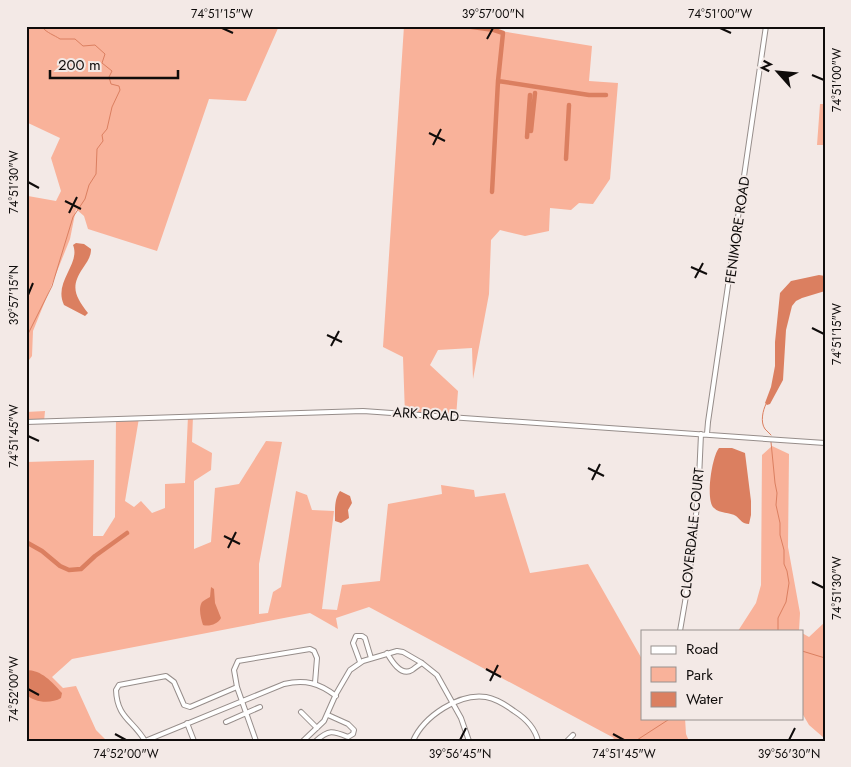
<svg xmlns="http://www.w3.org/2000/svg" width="851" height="767" viewBox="0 0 851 767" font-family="Jost,sans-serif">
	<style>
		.green { fill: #f9b29a }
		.water { fill: #db7f60 }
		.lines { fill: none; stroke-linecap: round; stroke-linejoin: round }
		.stream { stroke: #db7f60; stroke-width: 1 }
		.canal { stroke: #db7f60; stroke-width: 4.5 }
		.minor-casing { stroke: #968d8a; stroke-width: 6 }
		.minor { stroke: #fff; stroke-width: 4 }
		.ticks { fill: none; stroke: #0f0c0b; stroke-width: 2 }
		.labels { text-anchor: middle; stroke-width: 4; stroke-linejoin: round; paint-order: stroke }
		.street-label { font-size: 14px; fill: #0f0c0b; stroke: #f3e9e6 }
		.neatline { fill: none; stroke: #0f0c0b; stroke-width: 2 }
		.ticks-label { font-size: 12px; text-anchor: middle; fill: #0f0c0b }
	</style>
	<rect width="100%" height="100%" fill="#f3e9e6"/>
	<path class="green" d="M 26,26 L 279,26 L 246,101 L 209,99 L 157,251 L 88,229 L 84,216 L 76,209 L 70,239 L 33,331 L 32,356 L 26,364 L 26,200 L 28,196 L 56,201 L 61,191 L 51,158 L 60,138 L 26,122 Z
		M 404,26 L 470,26 L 592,46 L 589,81 L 618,83 L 610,179 L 593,204 L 579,203 L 571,210 L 550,208 L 549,231 L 525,236 L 500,230 L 491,240 L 489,294 L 473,379 L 472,348 L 438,350 L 430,365 L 458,391 L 456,417 L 405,415 L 403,357 L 383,347 Z
		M 820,104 L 825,104 L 825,145 L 817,145 Z
		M 45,411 L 44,422 L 26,422 L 26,412 Z
		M 188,416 L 193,416 L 192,442 L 212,453 L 211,470 L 194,481 L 194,549 L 211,542 L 215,488 L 239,484 L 266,441 L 282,442 L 259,564 L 259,614 L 268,613 L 273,592 L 281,587 L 296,491 L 307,495 L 312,510 L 334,511 L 322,609 L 337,610 L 342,585 L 380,581 L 388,504 L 442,494 L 441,485 L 474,490 L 475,497 L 505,493 L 530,573 L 588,564 L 642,659 L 642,718 L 685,718 L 686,734 L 689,741 L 611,741 L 614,738 L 369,607 L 336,618 L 338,629 L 310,613 L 72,659 L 52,677 L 63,688 L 76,686 L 96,730 L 107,741 L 26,741 L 26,462 L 94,460 L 93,536 L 103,536 L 115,517 L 116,419 L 139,418 L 125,501 L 134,507 L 141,501 L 152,513 L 165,508 L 165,484 L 185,483 Z
		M 772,446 L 789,454 L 788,547 L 800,613 L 799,631 L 738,631 L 756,603 L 761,585 L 762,455 Z
		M 825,622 L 825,737 L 824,738 L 809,725 L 802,713 L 802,633 L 809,637 Z"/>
	<path class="water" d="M 76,243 L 84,244 L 91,249 C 91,257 87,262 83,268 C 70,287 75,296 88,313 L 85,316 L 64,305 C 53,282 81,264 73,245 Z
		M 819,275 L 825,276 L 825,291 L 802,298 L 796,301 L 792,306 L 786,330 L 783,380 L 770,404 L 767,405 L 765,403 L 771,387 L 775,366 L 775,342 L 780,293 L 791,281 Z
		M 719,448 L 732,448 L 745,453 L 751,501 L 751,515 L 749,524 C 742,524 741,520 736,516 C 730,512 720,514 714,508 C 705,501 712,456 719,448 Z
		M 340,491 L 350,496 L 352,503 L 348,510 L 349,518 L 341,523 L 335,521 C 335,512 334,499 340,491 Z
		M 211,587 L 214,589 L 215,603 L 221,618 C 218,624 209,627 203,625 C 201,619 198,608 202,602 C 204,600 207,599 210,597 Z
		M 26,670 C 42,670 52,682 62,693 L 61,698 C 51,704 34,703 26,694 Z"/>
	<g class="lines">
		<path class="stream" d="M 26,338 L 52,286 L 73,217 L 85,199 L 89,185 L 96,174 L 97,149 L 103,141 L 102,135 L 107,129 L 112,107 L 120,90 L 119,86 L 111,84 L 109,77 L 112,71 L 102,63 L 105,54 L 95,45 L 83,46 L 75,39 L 60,39 C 54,35 47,33 42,27 L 38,28
			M 766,404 C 763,410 760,422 765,429 C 767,431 769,433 771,435
			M 771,442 L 775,483 L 777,493 L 776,505 L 780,523 L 780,535 L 784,550 L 784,564 L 787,571 L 789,583 L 786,602 L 778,618 L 778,631
			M 802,651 L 825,658
			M 637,740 L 671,718"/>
		<path class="canal" d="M 465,26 L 494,30 L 503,33 L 498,81 L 492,192
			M 498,81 L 589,95 L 606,95
			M 531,131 L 535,93
			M 527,137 L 530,95
			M 566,159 L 569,105
			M 26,542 L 42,551 L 60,566 L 69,570 L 81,569 L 95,556 L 127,533"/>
		<g class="minor-casing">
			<path id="minor" d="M 26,422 L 363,411 L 825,443
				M 707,434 L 708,422 L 766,26
				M 680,631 C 692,566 699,500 701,434
				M 387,653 C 391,660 401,677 412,670 C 415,668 418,665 422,663
				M 360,662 L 353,643 L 356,636 L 362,636 L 365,638 L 371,658
				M 301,712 L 317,728
				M 226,722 L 260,707
				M 187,723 L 194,741
				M 145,741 C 133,720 117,718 116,690 L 119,685 L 166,676 L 174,682 L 184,705 L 190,707 L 237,687
				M 145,741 L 284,684 C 305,679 319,683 336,696
				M 256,741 L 237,687 L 234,670 L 238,661 L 310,649 L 314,651 L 317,658 L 315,683
				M 303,741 L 324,721 L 336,694 L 350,670 L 363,661 L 397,651 L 403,652 L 422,663 L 437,675 L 461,718 L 469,741
				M 316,741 C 329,729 333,731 348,737 L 353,734 L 354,730 L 348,724 L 328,715
				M 413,741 C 424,716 459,693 486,697 C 496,699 506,705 514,711 C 525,718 535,728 538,741
				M 567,741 L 573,735"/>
		</g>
		<use href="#minor" class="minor"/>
	</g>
	<path class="ticks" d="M 222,28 L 233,33M 720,28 L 731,33M 487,39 L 493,28M 812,75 L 824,80M 429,133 L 445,141M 433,145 L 441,129M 28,182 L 39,188M 65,201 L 81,209M 69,213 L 77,197M 691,267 L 707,274M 695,278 L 703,263M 28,295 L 33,283M 812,328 L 824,334M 327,335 L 342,342M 331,346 L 339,331M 28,436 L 39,441M 588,468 L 604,476M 592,480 L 600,464M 224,536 L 240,544M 228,548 L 236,532M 812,582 L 824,588M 486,669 L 501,677M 490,681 L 498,665M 28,689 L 39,695M 115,734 L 126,740M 613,734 L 624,740M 460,740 L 466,728M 789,740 L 795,728"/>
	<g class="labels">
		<g class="street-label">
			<text transform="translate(737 230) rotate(-82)" y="5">FENIMORE ROAD</text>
			<text transform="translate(426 414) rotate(4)" y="5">ARK ROAD</text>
			<text transform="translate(692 533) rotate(-84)" y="5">CLOVERDALE COURT</text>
		</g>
	</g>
	<rect width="851" height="767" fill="none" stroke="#f3e9e6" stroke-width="55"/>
	<rect x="641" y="630" width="162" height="90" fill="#f3e9e6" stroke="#98918e"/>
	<rect x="651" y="646" width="25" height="8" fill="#ffffff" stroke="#98918e"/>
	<text x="686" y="654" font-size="15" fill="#0f0c0b">Road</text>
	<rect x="651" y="667" width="25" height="15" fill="#f9b29a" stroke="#98918e"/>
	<text x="686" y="680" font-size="15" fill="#0f0c0b">Park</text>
	<rect x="651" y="692" width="25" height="15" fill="#db7f60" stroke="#98918e"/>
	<text x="686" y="704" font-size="15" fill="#0f0c0b">Water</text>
	<g transform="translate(778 72) rotate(297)" stroke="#f3e9e6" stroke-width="4" paint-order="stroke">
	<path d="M0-4L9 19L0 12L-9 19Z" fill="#0f0c0b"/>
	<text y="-8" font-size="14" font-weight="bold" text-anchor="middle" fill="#0f0c0b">N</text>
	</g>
	<path d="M50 70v8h128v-8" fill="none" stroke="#0f0c0b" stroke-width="2.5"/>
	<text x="58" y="70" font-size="15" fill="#0f0c0b" stroke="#f3e9e6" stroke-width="4" paint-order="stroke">200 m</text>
	<rect x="28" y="28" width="796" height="712" class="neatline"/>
	<g class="ticks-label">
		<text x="222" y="18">74°51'15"W</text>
		<text x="493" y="18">39°57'00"N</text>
		<text x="720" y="18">74°51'00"W</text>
		<text transform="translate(837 80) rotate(-90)" y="4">74°51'00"W</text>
		<text transform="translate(14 182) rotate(-90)" y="4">74°51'30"W</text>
		<text transform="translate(14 295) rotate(-90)" y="4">39°57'15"N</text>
		<text transform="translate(837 334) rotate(-90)" y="4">74°51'15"W</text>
		<text transform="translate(14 436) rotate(-90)" y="4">74°51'45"W</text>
		<text transform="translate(837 588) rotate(-90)" y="4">74°51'30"W</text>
		<text transform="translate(14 689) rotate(-90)" y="4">74°52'00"W</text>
		<text x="126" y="758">74°52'00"W</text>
		<text x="460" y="758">39°56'45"N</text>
		<text x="624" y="758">74°51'45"W</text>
		<text x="789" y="758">39°56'30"N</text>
	</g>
</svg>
